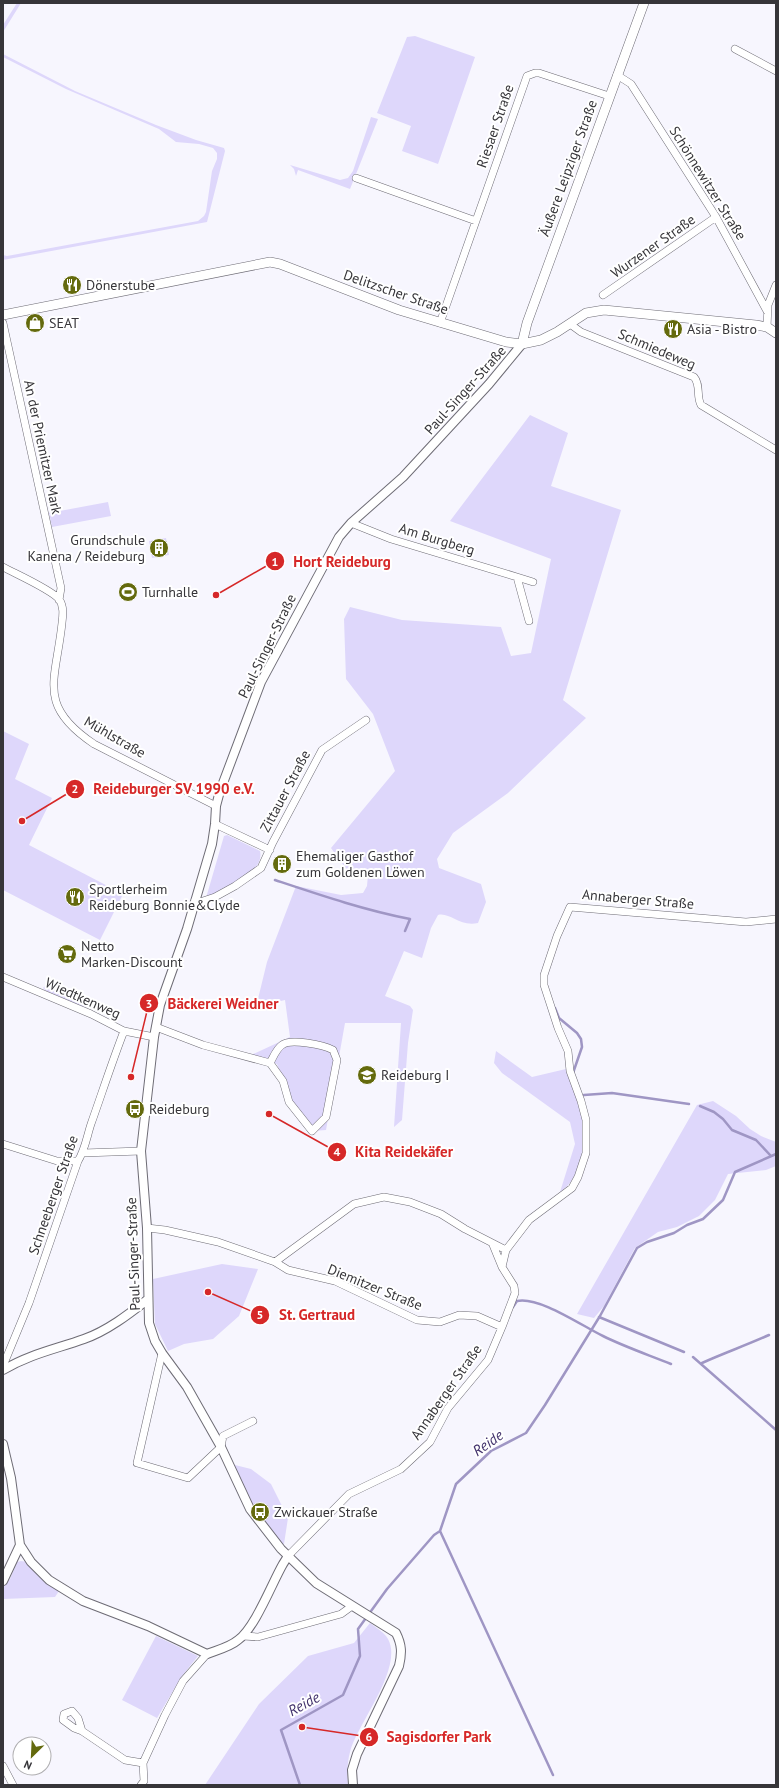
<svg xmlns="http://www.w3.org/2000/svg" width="779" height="1788" viewBox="0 0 779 1788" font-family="'PT Sans',sans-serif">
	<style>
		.green { fill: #ded7fb }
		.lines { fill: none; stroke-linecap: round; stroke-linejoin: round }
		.stream { stroke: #9f96c4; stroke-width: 2.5 }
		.minor-casing { stroke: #6e6c75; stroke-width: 8 }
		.tertiary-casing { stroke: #6e6c75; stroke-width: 10 }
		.secondary-casing { stroke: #6e6c75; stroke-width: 10 }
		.minor { stroke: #fff; stroke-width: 7 }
		.tertiary { stroke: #fff; stroke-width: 8 }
		.secondary { stroke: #fff; stroke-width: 9 }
		.labels { text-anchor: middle; stroke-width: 4; stroke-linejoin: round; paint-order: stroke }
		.street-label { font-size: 14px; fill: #363539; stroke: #fff }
		.poi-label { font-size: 14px; fill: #363539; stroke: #fff; text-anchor: start }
		.water-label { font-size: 15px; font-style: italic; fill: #42326c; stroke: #fff }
		.leader { fill: none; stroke: #d62828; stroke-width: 1.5 }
		.callout-dot { fill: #d62828; stroke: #fff; stroke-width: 1.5 }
		.mark-label { font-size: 12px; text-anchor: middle; font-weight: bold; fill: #fff }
		.callout-label { font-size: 15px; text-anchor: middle; font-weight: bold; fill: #d62828; stroke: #fff; stroke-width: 4; stroke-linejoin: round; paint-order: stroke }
	</style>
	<rect width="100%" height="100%" fill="#f7f6fe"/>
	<path class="green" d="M 17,3 L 21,3 L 3,32 L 3,25 Z
		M 415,36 L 475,57 L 438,164 L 402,151 L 411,126 L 377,113 L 407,37 Z
		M 3,54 L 75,91 L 156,125 L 196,140 L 224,148 L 225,151 L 207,222 L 3,260 L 3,255 L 7,256 L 198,221 L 204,216 L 206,212 L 212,171 L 217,159 L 217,153 L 213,148 L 199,144 L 176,142 L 159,129 L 66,89 L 3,57 Z
		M 371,117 L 378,119 L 350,189 L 298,170 L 296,176 L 294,169 L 290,165 L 340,180 L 348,178 L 353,171 Z
		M 530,415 L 568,433 L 551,486 L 621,510 L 563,700 L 586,718 L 508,793 L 453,833 L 437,859 L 439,868 L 481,884 L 486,902 L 478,923 C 459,927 450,912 438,915 L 431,928 L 422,958 L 404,951 L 385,996 L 410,1006 L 413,1010 L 408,1043 L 402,1120 L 394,1127 L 401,1023 L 345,1023 L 326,1130 L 312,1131 L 289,1102 L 283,1081 L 277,1064 L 249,1056 L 290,1037 L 285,1000 L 256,1007 L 267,962 L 296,886 L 341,895 L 363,893 L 367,886 L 368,875 L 347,870 L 331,848 L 395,771 L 373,714 L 346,679 L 344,619 L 350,607 L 402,620 L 501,627 L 511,656 L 531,653 L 551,559 L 450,521 Z
		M 108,502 L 111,516 L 52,527 L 49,513 Z
		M 166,538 L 169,555 L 152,558 L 149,541 Z
		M 3,731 L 29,744 L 15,779 L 52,798 L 29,845 L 123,894 L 100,940 L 3,890 Z
		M 227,835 L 260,851 C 265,875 223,889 206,898 L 224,836 Z
		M 45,986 L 51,986 L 83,1003 L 86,1008 L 46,991 L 43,988 Z
		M 496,1051 L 532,1077 L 566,1069 C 570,1083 582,1109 583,1122 C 585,1146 581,1179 560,1192 L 575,1144 L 570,1122 L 502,1073 L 494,1063 Z
		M 713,1101 L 736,1116 L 750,1129 L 761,1136 L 776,1142 L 776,1166 L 766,1170 L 728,1174 L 715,1200 L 699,1216 L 677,1227 L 658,1232 L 635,1248 L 604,1306 L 594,1318 L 577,1314 L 697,1105 Z
		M 222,1264 L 258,1269 L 239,1316 L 213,1339 L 184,1344 L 168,1351 L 155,1324 L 153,1279 Z
		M 231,1464 L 251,1469 L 271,1484 L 288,1518 L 284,1544 L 276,1542 L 253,1506 Z
		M 21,1561 L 27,1562 L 44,1581 L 59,1591 L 55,1597 L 3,1599 L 3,1588 L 10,1579 L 17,1562 Z
		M 370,1623 C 375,1627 385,1633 388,1639 C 404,1668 357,1724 350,1752 C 347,1763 347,1774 348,1785 L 205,1785 L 259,1704 L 308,1656 L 354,1643 Z
		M 156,1636 L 198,1656 L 182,1676 L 157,1718 L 122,1700 Z"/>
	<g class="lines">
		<path class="stream" d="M 275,880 C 320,895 364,910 410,919 L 405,931
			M 555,1008 L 559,1018 L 577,1033 L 581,1039 L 582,1047 L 573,1073
			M 584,1095 L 612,1093 L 689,1104
			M 700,1106 L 714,1112 L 723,1119 L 732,1130 L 756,1140 L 771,1156
			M 513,1307 L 517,1301 C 539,1296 582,1326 603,1336 C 625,1347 649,1355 671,1364
			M 599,1317 L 684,1352
			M 693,1357 L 776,1430
			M 702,1363 C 724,1353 747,1345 769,1335
			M 440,1531 L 553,1775
			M 300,1785 L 281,1730 L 343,1695 L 360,1656 L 358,1629 L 387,1589 L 434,1535 L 440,1531 L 456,1484 L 491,1451 L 526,1433 L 545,1405 L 600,1316 L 637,1248 L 647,1242 L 674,1233 L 687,1225 L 703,1219 L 723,1200 L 735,1172 L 776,1154"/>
		<g class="minor-casing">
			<path id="minor" d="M 735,49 L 776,71
				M 617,75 L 631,84 L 716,217 L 767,311
				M 356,178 L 476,221
				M 603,295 L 716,217
				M 3,323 L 61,588 L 59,600
				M 440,323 L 527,76 L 535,73 L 539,73 L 609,96
				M 570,324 L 581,332 L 694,377 C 701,385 696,396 701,405 L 776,450
				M 767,327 L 768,305 L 776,285
				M 351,523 L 391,539 L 517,577 L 529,621
				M 3,567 C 16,574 50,589 59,599 C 64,606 63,615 62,623 C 56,681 36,705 94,744 L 216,806
				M 517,577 L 533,582
				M 215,824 L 270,850
				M 195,900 L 200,902 L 215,897 L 235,886 L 261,868 L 273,842 L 322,750 L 366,720
				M 3,977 L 91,1014 L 124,1031 L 154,1037
				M 156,1027 L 203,1045 L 270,1063 L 283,1081 L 289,1102 L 312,1131 L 326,1117 L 337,1060 L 333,1050 C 324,1045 290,1038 282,1045 C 276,1049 273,1058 270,1063
				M 3,1144 L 57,1161 L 78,1161
				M 83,1153 L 141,1151
				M 147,1228 L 165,1230 L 218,1242 L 275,1262 L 288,1270 L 335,1281 L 417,1320 L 440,1322 L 459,1315 L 477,1316 L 502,1327
				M 493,1245 L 502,1267
				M 275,1262 L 354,1204 L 384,1197 L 410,1202 L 441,1214 L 465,1229 L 506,1250
				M 162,1353 L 137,1463 L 188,1478 L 221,1447 L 223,1436 L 253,1421
				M 3,1366 L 29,1303 L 78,1161 C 85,1150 87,1136 91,1124 C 102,1093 112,1062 124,1031
				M 288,1556 L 349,1494 L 401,1469 L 430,1442 L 448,1408 L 488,1360 L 502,1327 L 515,1293 L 514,1286 L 502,1267 L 506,1250 L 529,1220 L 572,1188 L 578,1177 L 586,1153 L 586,1120 L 581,1101 L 570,1071 L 568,1051 L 558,1028 L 544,985 L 544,975 L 557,936 L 570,907 L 746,922 L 776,919
				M 243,1636 L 258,1637 L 341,1614 L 352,1606
				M 82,1731 L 74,1728 L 63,1720 L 64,1714 L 72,1711 L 78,1718 L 82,1731 L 125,1760 L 143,1763
				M 3,1766 L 13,1785
				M 141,1785 L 144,1781 L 143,1763 L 165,1715 L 183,1681 L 207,1654"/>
		</g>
		<g class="tertiary-casing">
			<path id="tertiary" d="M 3,1370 C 30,1354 56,1349 84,1339 C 107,1331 129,1314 147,1300
				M 3,1444 L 11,1478 L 20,1545 L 31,1562 L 49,1580 L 83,1601 L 148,1626 L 207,1654 C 217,1650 230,1647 238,1640 C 255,1628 272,1583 283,1564 L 288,1556
				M 3,1581 L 20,1545
				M 353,1785 L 352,1770 L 357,1754 L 399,1666 C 402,1653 402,1645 396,1633 L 316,1583 L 281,1549 L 250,1509 L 221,1447 L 187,1387 L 162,1353 L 155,1341 L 149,1323 L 147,1228 L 141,1151 L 154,1037 L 160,1005 L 187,929 L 212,844 L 215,824 L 216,806 L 220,791 L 261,682 L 339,537 L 351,523 L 403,477 L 489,384 L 522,344"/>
		</g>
		<g class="secondary-casing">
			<path id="secondary" d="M 3,315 L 270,262 L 280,264 L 399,310 L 506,342 L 522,344 L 541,340 L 557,332 L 586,313 L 604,310 L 756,325 L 767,327 L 776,333
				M 522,344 L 527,323 L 644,3"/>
		</g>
		<use href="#minor" class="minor"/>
		<use href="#tertiary" class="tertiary"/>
		<use href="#secondary" class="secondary"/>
	</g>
	<defs>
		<g id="restaurant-disc" transform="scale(1)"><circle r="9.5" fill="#646a0d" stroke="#fff"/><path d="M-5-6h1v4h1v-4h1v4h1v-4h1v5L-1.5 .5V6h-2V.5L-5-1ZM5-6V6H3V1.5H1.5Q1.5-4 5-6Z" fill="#fff"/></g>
		<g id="shop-disc" transform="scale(1)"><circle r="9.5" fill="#646a0d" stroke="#fff"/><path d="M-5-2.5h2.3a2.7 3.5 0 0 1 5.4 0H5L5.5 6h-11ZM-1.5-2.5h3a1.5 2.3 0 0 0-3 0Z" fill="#fff"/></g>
		<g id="building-disc" transform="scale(1)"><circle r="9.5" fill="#646a0d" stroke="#fff"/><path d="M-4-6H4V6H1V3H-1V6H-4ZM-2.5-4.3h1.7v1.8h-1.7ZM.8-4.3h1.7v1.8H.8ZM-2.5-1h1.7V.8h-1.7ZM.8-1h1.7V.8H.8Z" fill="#fff"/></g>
		<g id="stadium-disc" transform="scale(1)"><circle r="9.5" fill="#646a0d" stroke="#fff"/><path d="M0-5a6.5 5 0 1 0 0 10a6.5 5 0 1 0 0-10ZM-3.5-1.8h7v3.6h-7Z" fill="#fff"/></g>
		<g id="supermarket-disc" transform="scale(1)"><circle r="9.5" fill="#646a0d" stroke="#fff"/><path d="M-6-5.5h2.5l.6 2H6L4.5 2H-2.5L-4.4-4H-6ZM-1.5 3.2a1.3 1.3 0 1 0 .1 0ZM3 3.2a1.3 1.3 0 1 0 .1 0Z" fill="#fff"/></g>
		<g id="school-disc" transform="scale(1)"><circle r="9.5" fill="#646a0d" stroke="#fff"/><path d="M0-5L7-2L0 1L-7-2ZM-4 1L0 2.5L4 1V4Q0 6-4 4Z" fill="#fff"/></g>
		<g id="bus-disc" transform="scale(1)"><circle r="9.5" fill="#646a0d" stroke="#fff"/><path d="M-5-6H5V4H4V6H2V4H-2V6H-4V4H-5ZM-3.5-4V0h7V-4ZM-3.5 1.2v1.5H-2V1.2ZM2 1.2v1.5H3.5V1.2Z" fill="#fff"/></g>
	</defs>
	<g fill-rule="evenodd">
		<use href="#restaurant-disc" x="72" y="285"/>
		<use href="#shop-disc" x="35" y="323"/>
		<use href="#restaurant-disc" x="673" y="329"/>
		<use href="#building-disc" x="159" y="548"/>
		<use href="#stadium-disc" x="128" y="592"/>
		<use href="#building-disc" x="282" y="864"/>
		<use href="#restaurant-disc" x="75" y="897"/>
		<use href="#supermarket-disc" x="67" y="954"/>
		<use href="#school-disc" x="367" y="1075"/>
		<use href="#bus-disc" x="135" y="1109"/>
		<use href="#bus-disc" x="260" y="1512"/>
	</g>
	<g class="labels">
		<g class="street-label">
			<text transform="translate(495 126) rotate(-71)" y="5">Riesaer Straße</text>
			<text transform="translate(568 168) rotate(-70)" y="5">Äußere Leipziger Straße</text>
			<text transform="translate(708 183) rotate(58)" y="5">Schönnewitzer Straße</text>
			<text transform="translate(653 246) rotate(-35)" y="5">Wurzener Straße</text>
			<text transform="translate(396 292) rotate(19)" y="5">Delitzscher Straße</text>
			<text transform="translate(657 349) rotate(23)" y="5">Schmiedeweg</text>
			<text transform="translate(465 390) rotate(-48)" y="5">Paul-Singer-Straße</text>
			<text transform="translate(43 447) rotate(78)" y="5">An der Priemitzer Mark</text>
			<text transform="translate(437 539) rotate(17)" y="5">Am Burgberg</text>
			<text transform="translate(267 646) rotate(-64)" y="5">Paul-Singer-Straße</text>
			<text transform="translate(115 737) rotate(30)" y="5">Mühlstraße</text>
			<text transform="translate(285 791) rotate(-62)" y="5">Zittauer Straße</text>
			<text transform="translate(638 899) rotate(5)" y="5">Annaberger Straße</text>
			<text transform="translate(83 998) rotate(24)" y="5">Wiedtkenweg</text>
			<text transform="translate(53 1195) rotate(-71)" y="5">Schneeberger Straße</text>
			<text transform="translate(133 1254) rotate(-92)" y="5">Paul-Singer-Straße</text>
			<text transform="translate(375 1287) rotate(22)" y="5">Diemitzer Straße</text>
			<text transform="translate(446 1392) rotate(-55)" y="5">Annaberger Straße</text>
		</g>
		<g class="poi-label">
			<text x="86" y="290">Dönerstube</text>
			<text x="49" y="328">SEAT</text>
			<text x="687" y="334">Asia - Bistro</text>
			<text x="145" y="545" text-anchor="end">Grundschule<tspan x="145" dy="16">Kanena / Reideburg</tspan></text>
			<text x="142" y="597">Turnhalle</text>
			<text x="296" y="861">Ehemaliger Gasthof<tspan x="296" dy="16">zum Goldenen Löwen</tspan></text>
			<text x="89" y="894">Sportlerheim<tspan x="89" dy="16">Reideburg Bonnie&amp;Clyde</tspan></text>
			<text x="81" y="951">Netto<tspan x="81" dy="16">Marken-Discount</tspan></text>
			<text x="381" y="1080">Reideburg I</text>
			<text x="149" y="1114">Reideburg</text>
			<text x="274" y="1517">Zwickauer Straße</text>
		</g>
		<g class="water-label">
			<text transform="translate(488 1443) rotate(-35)" y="5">Reide</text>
			<text transform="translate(304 1704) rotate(-29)" y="5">Reide</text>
		</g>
	</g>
	<path class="leader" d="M216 595L275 561M22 821L75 789M131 1077L149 1003M269 1114L337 1152M208 1292L260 1315M302 1727L369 1737"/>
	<g class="callout-dot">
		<circle cx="216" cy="595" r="4"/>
		<circle cx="22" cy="821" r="4"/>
		<circle cx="131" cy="1077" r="4"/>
		<circle cx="269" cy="1114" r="4"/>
		<circle cx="208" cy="1292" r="4"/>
		<circle cx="302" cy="1727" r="4"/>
		<circle cx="275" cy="561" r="10"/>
		<circle cx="75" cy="789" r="10"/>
		<circle cx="149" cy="1003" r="10"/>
		<circle cx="337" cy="1152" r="10"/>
		<circle cx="260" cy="1315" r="10"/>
		<circle cx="369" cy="1737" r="10"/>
	</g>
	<g class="mark-label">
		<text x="275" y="566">1</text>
		<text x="75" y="793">2</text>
		<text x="149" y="1008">3</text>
		<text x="337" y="1156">4</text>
		<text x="260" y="1319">5</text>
		<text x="369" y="1741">6</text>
	</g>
	<g class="callout-label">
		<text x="342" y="567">Hort Reideburg</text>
		<text x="174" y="794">Reideburger SV 1990 e.V.</text>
		<text x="223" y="1009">Bäckerei Weidner</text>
		<text x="404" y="1157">Kita Reidekäfer</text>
		<text x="317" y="1320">St. Gertraud</text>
		<text x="439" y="1742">Sagisdorfer Park</text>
	</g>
	<rect width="779" height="1788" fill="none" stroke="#363539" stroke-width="8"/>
	<g transform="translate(32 1756) rotate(204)"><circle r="19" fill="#ffffff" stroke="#afaeb0"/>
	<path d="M0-3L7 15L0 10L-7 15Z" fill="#646a0d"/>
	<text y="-6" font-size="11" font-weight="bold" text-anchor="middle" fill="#363539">N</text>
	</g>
</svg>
